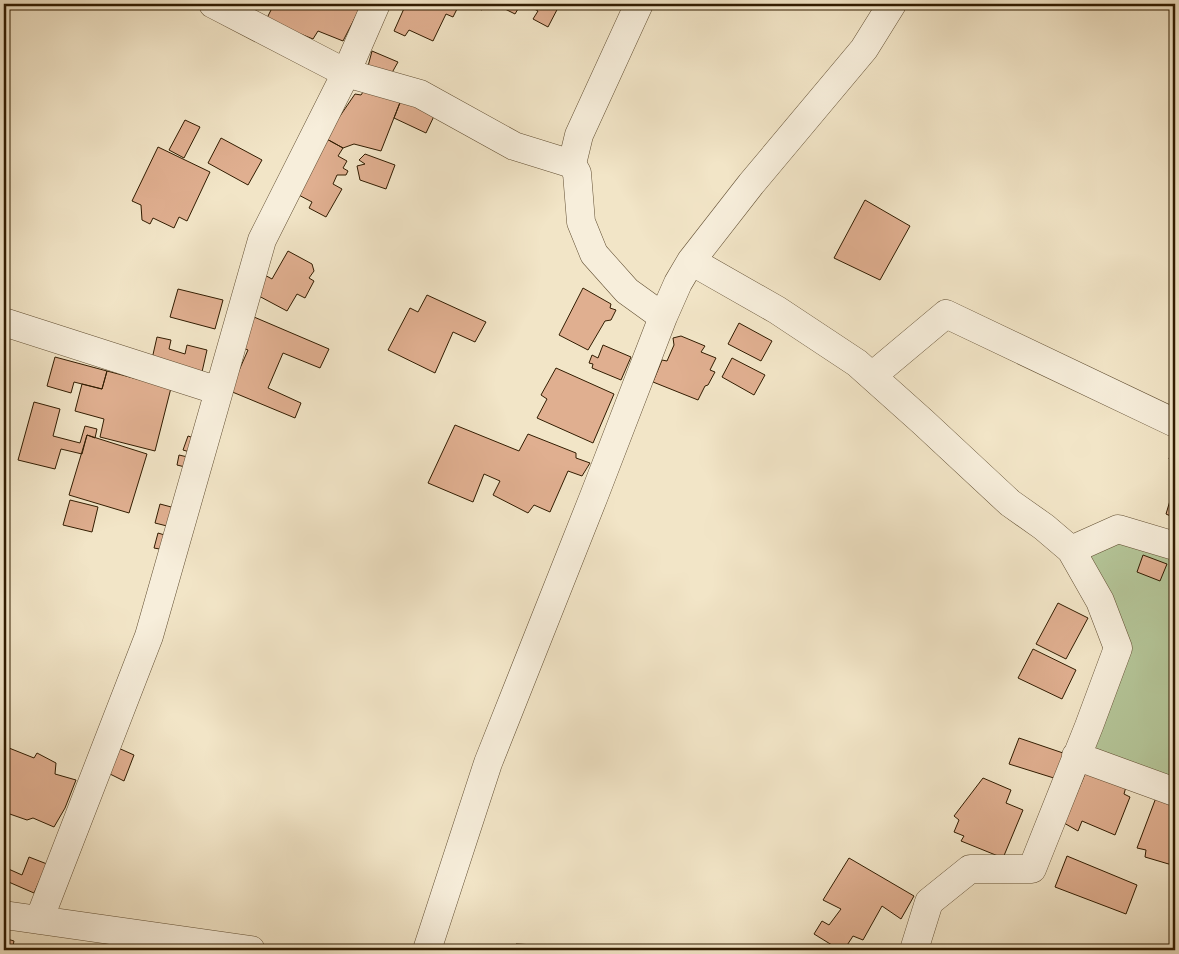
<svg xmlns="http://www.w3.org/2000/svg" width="1179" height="954" viewBox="0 0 1179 954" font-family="'EB Garamond',serif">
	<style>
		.green { fill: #b5c699; stroke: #73714d }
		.building { fill: #e0af90; stroke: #311c01 }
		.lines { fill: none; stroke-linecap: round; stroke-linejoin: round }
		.minor-casing { stroke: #614e32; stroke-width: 29 }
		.minor { stroke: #f7eedb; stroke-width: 28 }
	</style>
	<rect width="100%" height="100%" fill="#f2e5c7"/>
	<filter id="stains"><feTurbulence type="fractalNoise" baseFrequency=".004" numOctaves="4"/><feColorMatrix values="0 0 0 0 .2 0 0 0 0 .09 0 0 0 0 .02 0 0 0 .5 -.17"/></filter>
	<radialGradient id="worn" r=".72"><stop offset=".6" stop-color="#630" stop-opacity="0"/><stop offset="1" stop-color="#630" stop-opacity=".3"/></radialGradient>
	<path class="green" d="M 1118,529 L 1175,546 L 1175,792 L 1076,756 L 1118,648 L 1071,550 Z"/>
	<path class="building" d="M 274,4 L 362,4 L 343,41 L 318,31 L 313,39 L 266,20 Z
		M 406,4 L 452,4 L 458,7 L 453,17 L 446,14 L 433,41 L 409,30 L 405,36 L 394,31 Z
		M 468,4 L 485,4 L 482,10 Z
		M 498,4 L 521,4 L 515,14 L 497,5 Z
		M 525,4 L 560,4 L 548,27 L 533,19 L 538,11 Z
		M 372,51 L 398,62 L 389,78 L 367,70 Z
		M 365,89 L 401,100 L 381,151 L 354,144 L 343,148 L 325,138 L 355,94 L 361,95 Z
		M 401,100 L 435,114 L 426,133 L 394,118 Z
		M 185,120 L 200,127 L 184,158 L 169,150 Z
		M 323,137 L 343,148 L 338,156 L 347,161 L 343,168 L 348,171 L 346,175 L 337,175 L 333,184 L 342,189 L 326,217 L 309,208 L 312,202 L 293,192 Z
		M 221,138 L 262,160 L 248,185 L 208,163 Z
		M 158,147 L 210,172 L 187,221 L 179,217 L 174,228 L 153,218 L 150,224 L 142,220 L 141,205 L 132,201 Z
		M 365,154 L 395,165 L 386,189 L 360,180 L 357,166 L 365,164 L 359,160 Z
		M 865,200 L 910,226 L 880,280 L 834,258 Z
		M 288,251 L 312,264 L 314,271 L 309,278 L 314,281 L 305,298 L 297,294 L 287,311 L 257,295 L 261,273 L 272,279 Z
		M 583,288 L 611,304 L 610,308 L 616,310 L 611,320 L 605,321 L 588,350 L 559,335 Z
		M 178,289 L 223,300 L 215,329 L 170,317 Z
		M 427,295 L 486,322 L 475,342 L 453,332 L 435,373 L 388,350 L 410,308 L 418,312 Z
		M 254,317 L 329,349 L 320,368 L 283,353 L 268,388 L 301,403 L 295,418 L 230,391 L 248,350 L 241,347 Z
		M 739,323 L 772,341 L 761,361 L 728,344 Z
		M 681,336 L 705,346 L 701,352 L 716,358 L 710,370 L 715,372 L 708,385 L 705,386 L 698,400 L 653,382 L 662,360 L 667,361 L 674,345 L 673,338 Z
		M 157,337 L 171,340 L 169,349 L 185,354 L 187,345 L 207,350 L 202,372 L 152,359 Z
		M 603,345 L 631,357 L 621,380 L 592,368 L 593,364 L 589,363 L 592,355 L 598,358 Z
		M 55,357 L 107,371 L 102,389 L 74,382 L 71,393 L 47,386 Z
		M 732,358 L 765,375 L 754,395 L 722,377 Z
		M 556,368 L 614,394 L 593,443 L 537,418 L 547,399 L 541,395 Z
		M 107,371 L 171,388 L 155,451 L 100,437 L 104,419 L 75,411 L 82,384 L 102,389 Z
		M 34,402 L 60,409 L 53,436 L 80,443 L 85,426 L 97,429 L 95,438 L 87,435 L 82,454 L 61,449 L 55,469 L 18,460 Z
		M 455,425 L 519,451 L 528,434 L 576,453 L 576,458 L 590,463 L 582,476 L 568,471 L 550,512 L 534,505 L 528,513 L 493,495 L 500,481 L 484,474 L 473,502 L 428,483 Z
		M 87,435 L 147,454 L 129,513 L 69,495 Z
		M 188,436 L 197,439 L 193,453 L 183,450 Z
		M 1174,443 L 1175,443 L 1175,461 L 1169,459 Z
		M 179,455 L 192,458 L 189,468 L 177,465 Z
		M 1175,484 L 1175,518 L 1166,514 Z
		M 70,500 L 98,507 L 92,532 L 63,525 Z
		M 160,504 L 175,508 L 171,527 L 155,523 Z
		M 158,533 L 168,536 L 165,550 L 154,548 Z
		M 1143,555 L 1167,564 L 1160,581 L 1137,572 Z
		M 1058,603 L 1088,618 L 1066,659 L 1036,644 Z
		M 1033,649 L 1076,670 L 1062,699 L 1018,678 Z
		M 1019,738 L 1066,754 L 1057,779 L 1009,764 Z
		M 4,746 L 34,758 L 37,753 L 56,763 L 55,774 L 76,780 L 65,808 L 54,827 L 33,818 L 27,820 L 4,812 Z
		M 116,747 L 134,755 L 124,781 L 104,771 Z
		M 1088,767 L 1127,783 L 1124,794 L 1130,797 L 1115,835 L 1082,821 L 1078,831 L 1064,823 Z
		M 983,778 L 1011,790 L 1006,803 L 1023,810 L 1003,858 L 961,841 L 964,836 L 954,832 L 959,820 L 954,816 Z
		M 1157,795 L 1175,802 L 1175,855 L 1172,865 L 1145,857 L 1146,850 L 1137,848 Z
		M 1067,856 L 1137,885 L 1126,914 L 1055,887 Z
		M 29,857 L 47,864 L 34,893 L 4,880 L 4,867 L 22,875 Z
		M 849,858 L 914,896 L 901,919 L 882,906 L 863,940 L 853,936 L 844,950 L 840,950 L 814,934 L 822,921 L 829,925 L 841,909 L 823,900 Z
		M 4,938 L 14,941 L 12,950 L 4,950 Z
		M 516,944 L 576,947 L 581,950 L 515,950 Z"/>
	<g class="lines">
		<g class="minor-casing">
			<path id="minor" d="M 213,4 L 346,73 L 420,94 L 514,146 L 572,164
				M 639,4 L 579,135 L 572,164 L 577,173 L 581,222 L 594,254 L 627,291 L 663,317
				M 691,261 L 777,310 L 857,363 L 923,422 L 1010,503 L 1044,527 L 1071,550 L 1118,529 L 1175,546
				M 4,322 L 219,391
				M 872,376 L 946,314 L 1175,423
				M 1076,756 L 1175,792
				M 4,915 L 251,950
				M 39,920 L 149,636 L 262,240 L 346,73 L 376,4
				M 427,950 L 488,763 L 594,496 L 663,317 L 678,283 L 691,261 L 751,184 L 864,49 L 892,4
				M 914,950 L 929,902 L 970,869 L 1032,869 L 1089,726 L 1118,648 L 1100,601 L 1071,550"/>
		</g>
		<use href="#minor" class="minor"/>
	</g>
	<rect width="1179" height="954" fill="none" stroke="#f2e5c7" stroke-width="20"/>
	<rect x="5" y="5" width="1169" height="944" fill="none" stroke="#311c01" stroke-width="2.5"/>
	<rect x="10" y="10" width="1159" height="934" fill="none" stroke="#311c01"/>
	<rect width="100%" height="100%" filter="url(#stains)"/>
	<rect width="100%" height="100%" fill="url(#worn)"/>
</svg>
